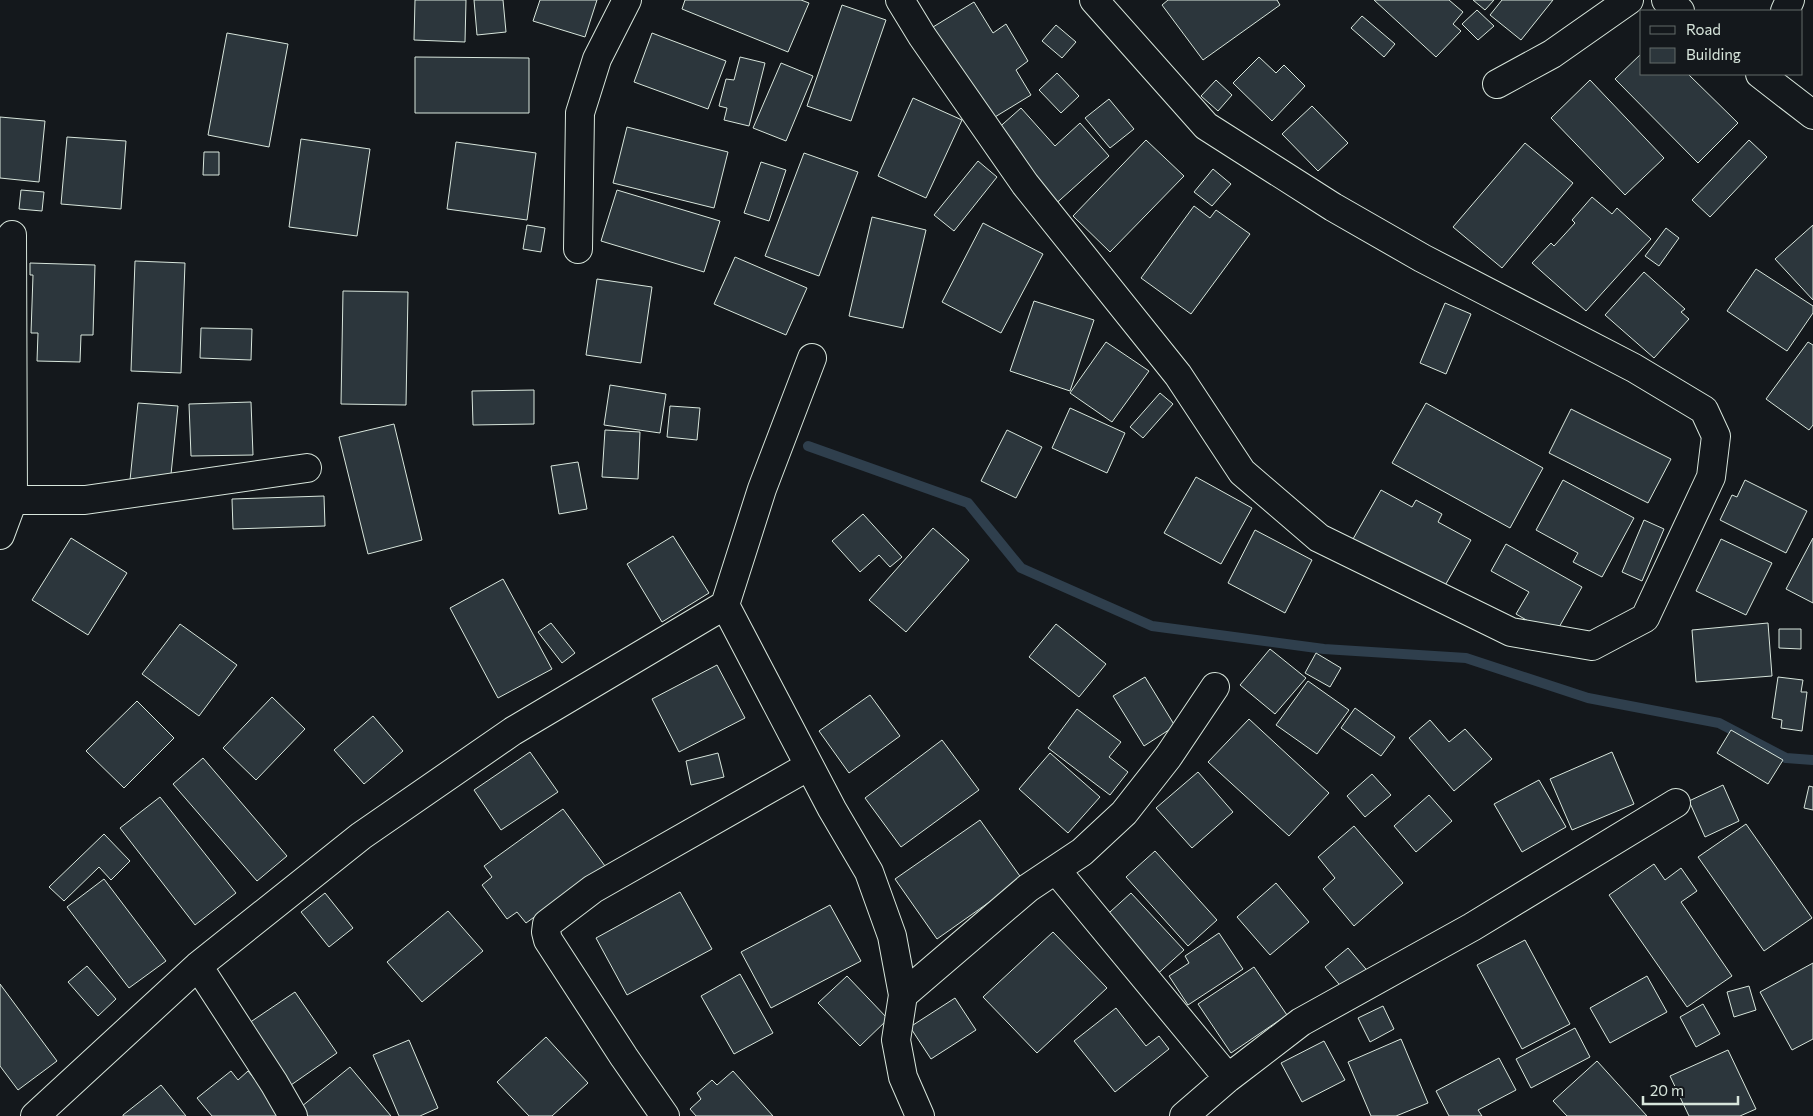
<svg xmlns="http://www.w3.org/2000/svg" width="1813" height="1116" viewBox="0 0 1813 1116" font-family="Commissioner,sans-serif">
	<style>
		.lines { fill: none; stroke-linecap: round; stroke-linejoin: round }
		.stream { stroke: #2f3f4d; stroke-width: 10 }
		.building { fill: #2c363c; stroke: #d8e6dc }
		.street-casing { stroke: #d8e6dc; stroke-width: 30 }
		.street { stroke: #14181c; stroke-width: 28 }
	</style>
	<rect width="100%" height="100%" fill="#14181c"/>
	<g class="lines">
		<path class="stream" d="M 808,446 L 968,503 L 1021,568 L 1152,626 L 1324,649 L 1466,658 L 1588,698 L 1719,723 L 1786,758 L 1813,760"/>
	</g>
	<path class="building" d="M 415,0 L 466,0 L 465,42 L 414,40 Z
		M 474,0 L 503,0 L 506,32 L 477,35 Z
		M 540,0 L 597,0 L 585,37 L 533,21 Z
		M 685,0 L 801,0 L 809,3 L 788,52 L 682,9 Z
		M 1168,0 L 1277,0 L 1280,5 L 1203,60 L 1162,5 Z
		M 1374,0 L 1449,0 L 1463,12 L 1453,24 L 1461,31 L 1436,57 Z
		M 1473,0 L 1494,0 L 1485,10 Z
		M 1502,0 L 1553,0 L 1521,40 L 1490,15 Z
		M 974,2 L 993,33 L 1006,24 L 1028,61 L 1016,70 L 1031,95 L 990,120 L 933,27 Z
		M 842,5 L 886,20 L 851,121 L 807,106 Z
		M 1477,10 L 1494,26 L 1478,40 L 1462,24 Z
		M 1362,16 L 1395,44 L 1384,57 L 1351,28 Z
		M 1056,25 L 1076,42 L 1062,58 L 1042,41 Z
		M 227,33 L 288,44 L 269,147 L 208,135 Z
		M 652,33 L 726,61 L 708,109 L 634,82 Z
		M 1642,53 L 1642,74 L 1688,74 L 1738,123 L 1698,163 L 1615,79 Z
		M 415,57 L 529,58 L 529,113 L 415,113 Z
		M 740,57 L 765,63 L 749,126 L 724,120 L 727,108 L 719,106 L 726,79 L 734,80 Z
		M 1259,57 L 1276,73 L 1284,65 L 1305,86 L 1272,121 L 1233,83 Z
		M 781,63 L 813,76 L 786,141 L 753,128 Z
		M 1057,73 L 1079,96 L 1061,113 L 1039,90 Z
		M 1216,80 L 1232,95 L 1218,111 L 1201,96 Z
		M 1590,80 L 1664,158 L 1625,195 L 1551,118 Z
		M 913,98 L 962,120 L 926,198 L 878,176 Z
		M 1109,99 L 1134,129 L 1110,148 L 1085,118 Z
		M 1312,106 L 1348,143 L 1318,171 L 1282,134 Z
		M 1021,108 L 1055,146 L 1080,123 L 1109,156 L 1051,208 L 995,131 Z
		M 0,117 L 45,121 L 39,182 L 0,178 Z
		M 627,127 L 728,152 L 714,208 L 613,183 Z
		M 67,137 L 126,141 L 121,209 L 61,204 Z
		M 301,139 L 370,149 L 357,236 L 289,227 Z
		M 1146,140 L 1184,176 L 1110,252 L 1073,216 Z
		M 1749,140 L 1767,157 L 1710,217 L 1692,200 Z
		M 456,142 L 536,153 L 527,220 L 447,209 Z
		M 1525,143 L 1573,183 L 1502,268 L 1453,227 Z
		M 204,152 L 219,152 L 219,175 L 203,175 Z
		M 804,153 L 858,172 L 819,276 L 765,256 Z
		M 978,161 L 997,177 L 954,231 L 934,215 Z
		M 761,162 L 786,170 L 769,221 L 744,213 Z
		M 1213,169 L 1231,184 L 1212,206 L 1194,192 Z
		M 21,190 L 44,192 L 42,211 L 19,209 Z
		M 617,190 L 720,221 L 704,272 L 601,241 Z
		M 1592,197 L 1612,214 L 1617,208 L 1651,239 L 1586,311 L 1532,263 L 1551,243 L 1554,246 L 1575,223 L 1572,220 Z
		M 1194,206 L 1210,218 L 1216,210 L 1250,234 L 1191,314 L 1141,278 Z
		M 872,217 L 926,230 L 903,328 L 849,316 Z
		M 983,223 L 1043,254 L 1001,333 L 942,302 Z
		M 527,225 L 545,228 L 541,252 L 523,249 Z
		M 1813,225 L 1813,300 L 1775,259 Z
		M 1666,228 L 1679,238 L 1659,266 L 1645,256 Z
		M 735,257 L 807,288 L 786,335 L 714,304 Z
		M 135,261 L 185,263 L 181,373 L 131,371 Z
		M 30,263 L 95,265 L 93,335 L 81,335 L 80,362 L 37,361 L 38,333 L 31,333 L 33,275 L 30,275 Z
		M 1756,269 L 1813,306 L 1813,313 L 1787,351 L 1727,311 Z
		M 1644,272 L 1685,309 L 1681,312 L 1689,319 L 1654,358 L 1605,315 Z
		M 597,279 L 652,287 L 641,363 L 586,355 Z
		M 343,291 L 408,292 L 406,405 L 341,404 Z
		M 1034,301 L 1094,320 L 1070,391 L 1010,371 Z
		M 1445,303 L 1471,314 L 1446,374 L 1420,363 Z
		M 201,328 L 252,329 L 251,360 L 200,358 Z
		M 1106,342 L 1149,371 L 1112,422 L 1070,393 Z
		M 1808,342 L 1813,345 L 1813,425 L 1809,430 L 1766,399 Z
		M 610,385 L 666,394 L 660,433 L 604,425 Z
		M 534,390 L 534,424 L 473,425 L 472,391 Z
		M 1160,393 L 1173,404 L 1143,438 L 1130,427 Z
		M 251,402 L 253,455 L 191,456 L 189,404 Z
		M 138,403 L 178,406 L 170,484 L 130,480 Z
		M 1426,403 L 1543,468 L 1510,528 L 1392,463 Z
		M 670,406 L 700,408 L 697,440 L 667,437 Z
		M 1070,408 L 1125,433 L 1107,473 L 1052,448 Z
		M 1571,409 L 1671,459 L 1648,503 L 1549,453 Z
		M 394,424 L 422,540 L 368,554 L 339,437 Z
		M 605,430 L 640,432 L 638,479 L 602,477 Z
		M 1007,430 L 1042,447 L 1016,498 L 981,481 Z
		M 578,462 L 587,509 L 559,514 L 551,466 Z
		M 1196,477 L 1252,508 L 1221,564 L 1164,533 Z
		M 1563,480 L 1634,518 L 1602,577 L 1573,562 L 1578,553 L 1536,530 Z
		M 1745,480 L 1807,511 L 1786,553 L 1720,520 L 1732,495 L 1737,497 Z
		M 1381,490 L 1412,507 L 1416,500 L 1442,514 L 1438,522 L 1471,540 L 1443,589 L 1353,539 Z
		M 324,496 L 325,526 L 233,529 L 232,499 Z
		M 863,514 L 902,557 L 890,567 L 879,555 L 860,572 L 832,541 Z
		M 1644,520 L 1664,529 L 1642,581 L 1622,572 Z
		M 933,528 L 969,560 L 906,632 L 869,600 Z
		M 1255,530 L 1312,560 L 1285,613 L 1228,583 Z
		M 673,536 L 709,593 L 662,622 L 627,564 Z
		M 71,538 L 127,573 L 88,635 L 32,600 Z
		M 1813,538 L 1813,603 L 1786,589 Z
		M 1721,539 L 1772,563 L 1746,615 L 1696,591 Z
		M 1506,544 L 1582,587 L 1554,636 L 1516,614 L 1529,592 L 1491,571 Z
		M 503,579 L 552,669 L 498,698 L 450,608 Z
		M 551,623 L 575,653 L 562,663 L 538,632 Z
		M 1768,623 L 1772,676 L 1696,682 L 1692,630 Z
		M 180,624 L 237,665 L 199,716 L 142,674 Z
		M 1056,624 L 1106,664 L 1079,697 L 1029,657 Z
		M 1779,629 L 1801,629 L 1801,649 L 1779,648 Z
		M 1270,649 L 1306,678 L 1275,714 L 1240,685 Z
		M 1316,653 L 1341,668 L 1330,687 L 1305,673 Z
		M 717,665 L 745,718 L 679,752 L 652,699 Z
		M 1145,677 L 1175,726 L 1144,746 L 1113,696 Z
		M 1778,677 L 1803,680 L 1801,692 L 1807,692 L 1802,731 L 1781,728 L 1782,720 L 1772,718 Z
		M 1308,681 L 1349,710 L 1317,754 L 1276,725 Z
		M 870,695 L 900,736 L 849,773 L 819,731 Z
		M 272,697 L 305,729 L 256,780 L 223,748 Z
		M 137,701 L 174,738 L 124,788 L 86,751 Z
		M 1355,708 L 1395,737 L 1381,756 L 1341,728 Z
		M 1077,709 L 1121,742 L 1109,757 L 1128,772 L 1110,795 L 1048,748 Z
		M 373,716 L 403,751 L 364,784 L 334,750 Z
		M 1249,719 L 1329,793 L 1289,836 L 1208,762 Z
		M 1430,720 L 1449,742 L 1465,729 L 1492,759 L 1454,791 L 1409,738 Z
		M 1731,730 L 1783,760 L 1768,784 L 1717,753 Z
		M 942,740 L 979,790 L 901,847 L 865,798 Z
		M 530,752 L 558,792 L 501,830 L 474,790 Z
		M 1612,752 L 1634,804 L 1572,830 L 1550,779 Z
		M 718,753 L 724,777 L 691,785 L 686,761 Z
		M 1050,753 L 1100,797 L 1068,833 L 1019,789 Z
		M 203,758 L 287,856 L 257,881 L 173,784 Z
		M 1198,772 L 1233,812 L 1192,848 L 1156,808 Z
		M 1372,774 L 1391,795 L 1365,817 L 1347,796 Z
		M 1539,780 L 1566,827 L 1522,852 L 1494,804 Z
		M 1723,785 L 1739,821 L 1705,837 L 1689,801 Z
		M 1809,786 L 1813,787 L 1813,810 L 1804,808 Z
		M 1429,795 L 1452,821 L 1416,852 L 1394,826 Z
		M 160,797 L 236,893 L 195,925 L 120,828 Z
		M 563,809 L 605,866 L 526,923 L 517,912 L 507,919 L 482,885 L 492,877 L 484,866 Z
		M 980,820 L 1022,879 L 937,939 L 895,879 Z
		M 1746,824 L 1812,918 L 1764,951 L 1698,857 Z
		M 1354,826 L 1403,883 L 1354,926 L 1323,889 L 1335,878 L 1318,857 Z
		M 104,834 L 130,861 L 111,880 L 99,867 L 64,901 L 49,887 Z
		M 1155,851 L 1217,920 L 1188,946 L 1126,877 Z
		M 1654,864 L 1665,880 L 1681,868 L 1697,891 L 1681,902 L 1732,976 L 1687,1007 L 1609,895 Z
		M 104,879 L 166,961 L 129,988 L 67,907 Z
		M 1276,883 L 1309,922 L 1270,955 L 1237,917 Z
		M 680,892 L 712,949 L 627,995 L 596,938 Z
		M 325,893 L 353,928 L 329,947 L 301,912 Z
		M 1131,893 L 1184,950 L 1153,978 L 1100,921 Z
		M 830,905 L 861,961 L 771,1008 L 741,952 Z
		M 448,911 L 483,951 L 422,1002 L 387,962 Z
		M 1053,932 L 1107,988 L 1037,1053 L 983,997 Z
		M 1219,933 L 1243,969 L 1188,1005 L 1169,976 L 1189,963 L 1185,956 Z
		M 1525,940 L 1570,1024 L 1522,1049 L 1477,965 Z
		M 1348,948 L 1371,975 L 1347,994 L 1325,967 Z
		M 1813,963 L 1813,1039 L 1792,1050 L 1760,992 Z
		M 87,966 L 116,999 L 98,1016 L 68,982 Z
		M 1254,967 L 1287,1015 L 1231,1053 L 1198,1004 Z
		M 740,974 L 773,1033 L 734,1054 L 701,996 Z
		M 847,976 L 888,1019 L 860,1046 L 818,1003 Z
		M 1647,976 L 1667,1012 L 1610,1043 L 1590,1008 Z
		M 0,984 L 57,1061 L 18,1090 L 0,1066 Z
		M 1749,986 L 1756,1010 L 1734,1017 L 1727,992 Z
		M 295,992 L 337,1053 L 291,1085 L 249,1023 Z
		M 955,998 L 976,1030 L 931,1059 L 910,1027 Z
		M 1703,1004 L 1720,1034 L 1696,1047 L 1680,1017 Z
		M 1383,1006 L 1394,1029 L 1370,1042 L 1358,1018 Z
		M 1116,1008 L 1146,1046 L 1159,1036 L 1169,1049 L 1115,1092 L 1074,1041 Z
		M 1575,1028 L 1590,1057 L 1531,1088 L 1516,1059 Z
		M 546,1037 L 588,1083 L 552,1116 L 529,1116 L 497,1082 Z
		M 1401,1039 L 1428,1103 L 1396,1116 L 1371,1116 L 1348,1062 Z
		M 409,1040 L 438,1108 L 420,1116 L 399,1116 L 373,1055 Z
		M 1324,1041 L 1345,1080 L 1302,1102 L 1281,1063 Z
		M 1728,1050 L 1756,1109 L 1740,1116 L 1689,1116 L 1670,1076 Z
		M 1499,1058 L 1516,1090 L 1478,1110 L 1482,1116 L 1449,1116 L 1436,1091 Z
		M 1597,1061 L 1647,1116 L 1567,1116 L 1553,1101 Z
		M 350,1067 L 391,1116 L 300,1116 L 296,1111 Z
		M 231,1071 L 238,1080 L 248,1071 L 282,1113 L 278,1116 L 212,1116 L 197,1098 Z
		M 733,1071 L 773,1116 L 696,1116 L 690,1109 L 701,1099 L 697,1093 L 712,1080 L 717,1085 Z
		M 161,1085 L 186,1116 L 123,1116 L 123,1115 Z"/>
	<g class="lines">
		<g class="street-casing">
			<path id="street" d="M 900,0 L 922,36 L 1025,184 L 1178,375 L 1242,472 L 1319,538 L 1511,632 L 1592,646 L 1645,618 L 1711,477 L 1716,436 L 1704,410 L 1634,368 L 1422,258 L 1333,207 L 1206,126 L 1094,0
				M 1666,0 L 1680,11
				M 1785,11 L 1790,0
				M 1760,74 L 1813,115
				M 1497,84 L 1552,54 L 1629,0
				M 578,249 L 580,113 L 597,59 L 627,0
				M 13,500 L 85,500 L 307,468
				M 0,535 L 13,500 L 12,235
				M 725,605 L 832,809 L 869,872 L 892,936 L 903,995 L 896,1040 L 903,1077 L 920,1116
				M 1056,870 L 1228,1078
				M 198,966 L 274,1083 L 293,1116
				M 903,995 L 1028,888 L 1082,852 L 1124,813 L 1168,757 L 1215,687
				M 35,1116 L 198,966 L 361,836 L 513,731 L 725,605 L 762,489 L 812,358
				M 665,1116 L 624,1057 L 548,940 L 546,932 L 547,924 L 593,889 L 809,766
				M 1184,1116 L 1228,1078 L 1301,1022 L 1472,927 L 1676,803"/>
		</g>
		<use href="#street" class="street"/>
	</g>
	<rect x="1640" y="10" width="162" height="65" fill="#14181c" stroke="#626a69"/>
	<rect x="1650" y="26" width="25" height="8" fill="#14181c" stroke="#626a69"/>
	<text x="1686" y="35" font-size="15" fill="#d8e6dc">Road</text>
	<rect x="1650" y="48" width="25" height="15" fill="#2c363c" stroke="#626a69"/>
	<text x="1686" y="60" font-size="15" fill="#d8e6dc">Building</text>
	<path d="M1643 1096v8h95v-8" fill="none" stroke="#d8e6dc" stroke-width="2.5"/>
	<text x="1650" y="1096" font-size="15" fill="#d8e6dc" stroke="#14181c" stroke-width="4" paint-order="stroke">20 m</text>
</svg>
